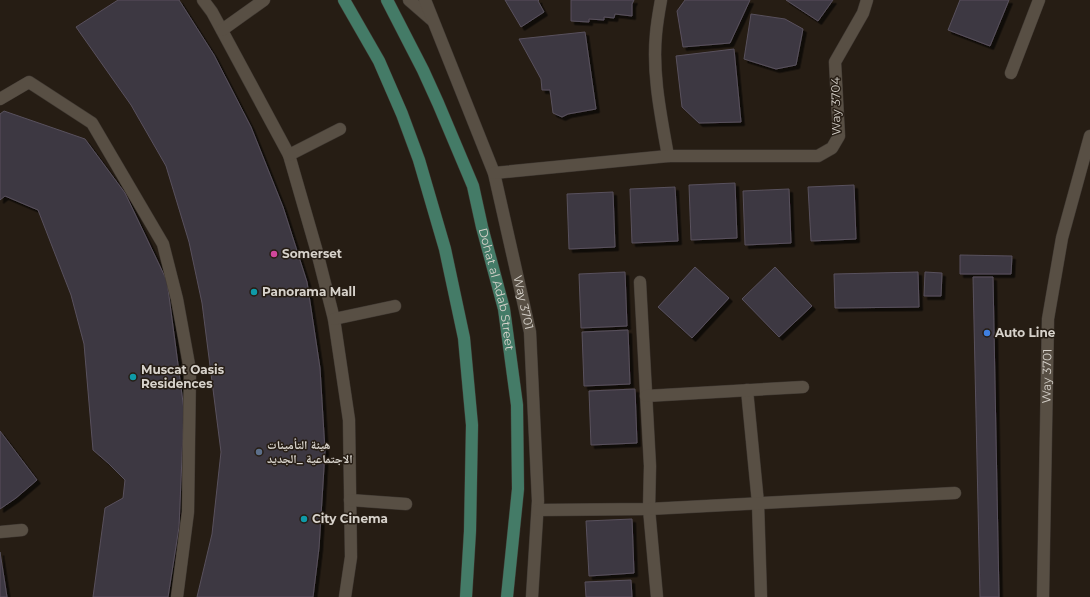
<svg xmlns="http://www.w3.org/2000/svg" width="1090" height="597" viewBox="0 0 1090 597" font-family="Montserrat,'Noto Naskh Arabic',sans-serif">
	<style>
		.building { fill: #3e3742; stroke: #58515d; filter: url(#shadow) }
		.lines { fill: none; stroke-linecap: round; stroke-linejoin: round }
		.minor-casing { stroke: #3f3832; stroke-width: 13 }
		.major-casing { stroke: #3f3832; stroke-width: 13 }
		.minor { stroke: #584f44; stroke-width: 12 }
		.major { stroke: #447b67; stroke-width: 12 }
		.hotel-dot { fill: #d1479c; stroke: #261d14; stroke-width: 1.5 }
		.culture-dot { fill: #0f9aa8; stroke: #261d14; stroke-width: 1.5 }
		.shop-dot { fill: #3f7fe0; stroke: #261d14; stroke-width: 1.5 }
		.service-dot { fill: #5c6f8a; stroke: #261d14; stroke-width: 1.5 }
		.labels { text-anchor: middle; stroke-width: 3; stroke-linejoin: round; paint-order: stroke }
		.street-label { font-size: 12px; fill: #d7d2cb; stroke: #261d14 }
		.poi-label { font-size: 12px; font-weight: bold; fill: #d7d2cb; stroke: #261d14; text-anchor: start }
	</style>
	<defs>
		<filter id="shadow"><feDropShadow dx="3.5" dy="3.5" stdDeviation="0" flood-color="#0009"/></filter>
	</defs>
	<rect width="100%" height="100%" fill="#261d14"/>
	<path class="building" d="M 118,0 L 179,0 L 214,55 L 251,127 L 283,207 L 307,282 L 320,368 L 325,451 L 319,548 L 313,597 L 197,597 L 212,534 L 221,452 L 202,303 L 189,242 L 166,166 L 131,105 L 76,27 Z
		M 505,0 L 539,0 L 538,1 L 544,12 L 521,27 Z
		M 571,0 L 634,0 L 632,4 L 632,16 L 615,14 L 614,18 L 604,17 L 604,20 L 589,19 L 589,22 L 571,21 Z
		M 685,0 L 750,0 L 730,43 L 683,47 L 677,11 Z
		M 786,0 L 833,0 L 818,21 Z
		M 960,0 L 1009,0 L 990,46 L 948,30 Z
		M 751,14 L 785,19 L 803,29 L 796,65 L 776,69 L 744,59 Z
		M 585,32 L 596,109 L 568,114 L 562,117 L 553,113 L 550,90 L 542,90 L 541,79 L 519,39 Z
		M 734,49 L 741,122 L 699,123 L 682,107 L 676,56 Z
		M 4,111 L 85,139 L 125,193 L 167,281 L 184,410 L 179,527 L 168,597 L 93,597 L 105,508 L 123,498 L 125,480 L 108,463 L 93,450 L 84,344 L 71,295 L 38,210 L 5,196 L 0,200 L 0,114 Z
		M 735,183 L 737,238 L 691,240 L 689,185 Z
		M 854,185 L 856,239 L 811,241 L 808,187 Z
		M 675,187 L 678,241 L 632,243 L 630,189 Z
		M 789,189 L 791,243 L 745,245 L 743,191 Z
		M 613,192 L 615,247 L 569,249 L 567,194 Z
		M 960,255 L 1012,256 L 1011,274 L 960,274 Z
		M 695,267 L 729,298 L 692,338 L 658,307 Z
		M 775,267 L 812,306 L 779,337 L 742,299 Z
		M 625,272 L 627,326 L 581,328 L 579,274 Z
		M 918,272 L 919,307 L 835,308 L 834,274 Z
		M 925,272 L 942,273 L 941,296 L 924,296 Z
		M 973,277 L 993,277 L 999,597 L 980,597 Z
		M 628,330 L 630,384 L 584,386 L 582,332 Z
		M 635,389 L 637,443 L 591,445 L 589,391 Z
		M 0,431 L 37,480 L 16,498 L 0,509 Z
		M 632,519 L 634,573 L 589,576 L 586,521 Z
		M 0,552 L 7,597 L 0,597 Z
		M 631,580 L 632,597 L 586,597 L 585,582 Z"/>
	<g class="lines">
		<g class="minor-casing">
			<g id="minor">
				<path d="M 203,0 L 212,12 L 289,155 L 317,252 L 334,319 L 349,420 L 351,557 L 345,597"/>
				<path d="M 409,0 L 432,20"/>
				<path id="s1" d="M 425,0 L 494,173 L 530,332 L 538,501 L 532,597"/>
				<path d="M 661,0 C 659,11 657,22 656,34 C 652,74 661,116 668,156"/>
				<path d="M 222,30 L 264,0"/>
				<path d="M 1011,73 L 1039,0"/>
				<path d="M 0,99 L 29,82 L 92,123 L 163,244 L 177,299 L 190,370 L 188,512 L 177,597"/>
				<path d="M 289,155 L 340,129"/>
				<path d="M 494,173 L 668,156 L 818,156 L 832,148 L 839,136 L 835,62 L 863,13 L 867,0"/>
				<path d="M 640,282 L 650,466 L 649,509 L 657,597"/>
				<path d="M 334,319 L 395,306"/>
				<path d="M 747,390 L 758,503 L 761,597"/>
				<path d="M 646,396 L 803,387"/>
				<path d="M 350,500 L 406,504"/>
				<path d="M 538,510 L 649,509 L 955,493"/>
				<path d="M 0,532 L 22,530"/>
				<path id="s2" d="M 1043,597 L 1048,319 L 1062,238 L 1090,136"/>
			</g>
		</g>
		<g class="major-casing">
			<g id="major">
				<path d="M 344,0 L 379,61 L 402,114 L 419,160 L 445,249 L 464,338 L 472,425 L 470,531 L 466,597"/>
				<path id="s3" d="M 387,0 L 423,70 L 438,103 L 473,186 L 482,227 L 504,309 L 517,405 L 518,489 L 507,597"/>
			</g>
		</g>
		<use href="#minor" class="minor"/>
		<use href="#major" class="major"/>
	</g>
	<circle class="hotel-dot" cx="274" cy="254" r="4"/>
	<g class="culture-dot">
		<circle cx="254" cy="292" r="4"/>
		<circle cx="133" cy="377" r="4"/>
		<circle cx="304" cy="519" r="4"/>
	</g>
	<circle class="shop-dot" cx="987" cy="333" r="4"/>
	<circle class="service-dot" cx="259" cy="452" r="4"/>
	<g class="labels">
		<g class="street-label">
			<text transform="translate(836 106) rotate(-91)" y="4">Way 3704</text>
			<text dy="4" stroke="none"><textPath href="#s3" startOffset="311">Dohat al Adab Street</textPath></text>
			<text dy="4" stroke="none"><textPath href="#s1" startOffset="319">Way 3701</textPath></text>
			<text dy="4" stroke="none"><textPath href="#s2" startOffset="221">Way 3701</textPath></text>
		</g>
		<g class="poi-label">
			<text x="282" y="258">Somerset</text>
			<text x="262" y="296">Panorama Mall</text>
			<text x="995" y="337">Auto Line</text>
			<text x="141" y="374">Muscat Oasis<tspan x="141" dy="14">Residences</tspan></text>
			<text x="267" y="449">هيئة التأمينات<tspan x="267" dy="14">الاجتماعية _الجديد</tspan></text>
			<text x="312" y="523">City Cinema</text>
		</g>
	</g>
</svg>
